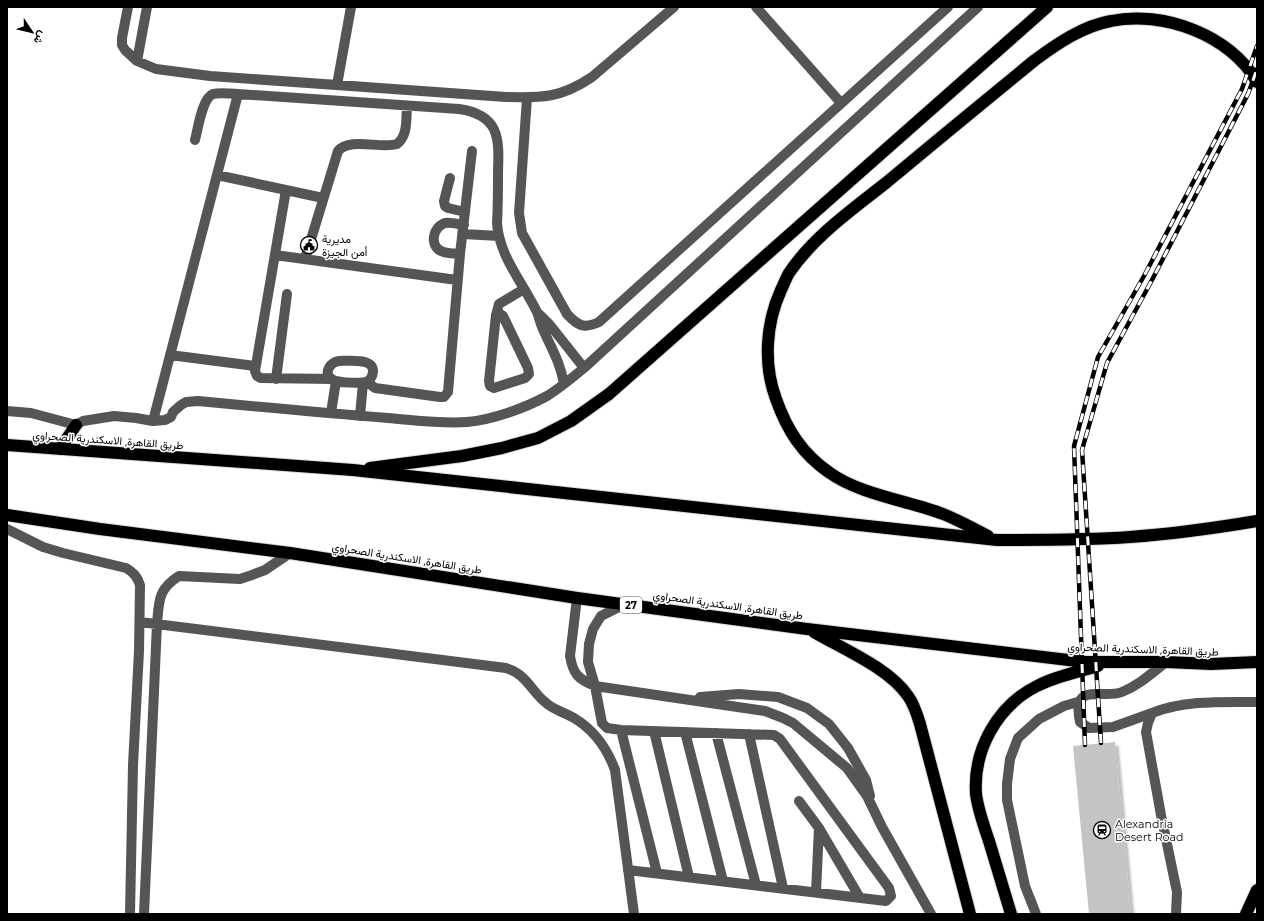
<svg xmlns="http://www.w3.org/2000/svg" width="1264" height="921" viewBox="0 0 1264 921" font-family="Montserrat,Vazirmatn,sans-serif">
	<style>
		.building { fill: #c4c4c4; filter: url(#shadow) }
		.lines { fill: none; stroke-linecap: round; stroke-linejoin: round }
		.highway-casing { stroke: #dbdbdb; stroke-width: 14 }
		.minor { stroke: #555; stroke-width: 10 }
		.highway { stroke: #000; stroke-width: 12 }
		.rail-casing { stroke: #000; stroke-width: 4.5 }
		.rail { stroke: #fff; stroke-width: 3; stroke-dasharray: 9; stroke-linecap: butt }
		.labels { text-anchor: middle; stroke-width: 3; stroke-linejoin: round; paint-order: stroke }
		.shield { fill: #fff; stroke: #4c4c4c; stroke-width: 1 }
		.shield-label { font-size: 10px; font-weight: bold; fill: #000 }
		.poi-label { font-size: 11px; fill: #000; stroke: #fff; text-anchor: start }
		.street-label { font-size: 11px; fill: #000; stroke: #fff }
	</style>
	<defs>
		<filter id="shadow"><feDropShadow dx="3.5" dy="3.5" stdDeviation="1" flood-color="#0004"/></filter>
	</defs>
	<rect width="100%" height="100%" fill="#fff"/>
	<path class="building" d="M 1115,742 L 1131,914 L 1089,914 L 1073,746 Z"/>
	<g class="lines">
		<g class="highway-casing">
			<path id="highway" d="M 7,445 L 353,470 L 997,540 C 1041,540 1086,540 1130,537 C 1172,534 1215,528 1257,521
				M 60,449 L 76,425
				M 370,468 L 462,456 L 502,448 L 538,438 L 571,421 L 609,394 L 1047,7
				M 7,515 L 100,529 L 290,553 L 577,598 L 807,629 L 1085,662 L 1166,662 L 1211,664 L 1257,662
				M 988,536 C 973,528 958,520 943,514 C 909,501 859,494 830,473 C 802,454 787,430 776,399 C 763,364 766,323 781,290 C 784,284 786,278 789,273 C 814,236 853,209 887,182 C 936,141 986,100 1035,60 C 1058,43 1083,26 1111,21 C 1162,10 1231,35 1257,82
				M 814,632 C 843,649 889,668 908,696 C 914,704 917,714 920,724 L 970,914
				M 1011,914 C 1004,890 996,865 989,841 C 984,826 978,810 976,794 C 973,750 997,706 1037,686 C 1056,676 1078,672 1098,666
				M 1246,914 L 1257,890"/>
		</g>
		<path class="minor" d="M 128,7 L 122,38 L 122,45 L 125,50 L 137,61 L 156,69 L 210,76 L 506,97 C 542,98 561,98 592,77 L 674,7
			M 756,7 L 841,103
			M 137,61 L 147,7
			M 337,85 L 351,7
			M 527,98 L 519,213 L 522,233 L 567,314 C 578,326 584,329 599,322 L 948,7
			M 195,140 C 198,129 202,98 213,94 C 220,92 230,94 238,94 L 459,109 C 501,115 499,140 498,173 C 498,190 498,207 497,223 C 499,256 523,283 537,312 C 539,317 540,322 542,327 C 551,348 560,361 564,384
			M 217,175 L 323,198
			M 450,178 L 444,201 L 445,206 L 448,208 L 465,212
			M 286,190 L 255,371 L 257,376 L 261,378 L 332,379
			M 463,234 L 499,236
			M 460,254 C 454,253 447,254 441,251 C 429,245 433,227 445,223 C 450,222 458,224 464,225
			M 275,255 L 457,280
			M 305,259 L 338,151 C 350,137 380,149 397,144 C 408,136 406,119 407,106
			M 539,314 L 550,325 L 584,368
			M 496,315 L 500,314 L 503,316 L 528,368 L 529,374 L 525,378 L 494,388 L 490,386 L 489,381 L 496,315 L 499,304 L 524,289
			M 170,355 L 255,366
			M 339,361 C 349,361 379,357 372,376 C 371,378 370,380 368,381 C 363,384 336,383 331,379 C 323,372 331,362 339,361 Z
			M 276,379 L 287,294
			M 367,382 L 375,388 L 440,397 L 444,397 L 448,392 L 460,254 L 472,151
			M 7,411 L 31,413 L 76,425 L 83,421 L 114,416 L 136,418 L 153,421 L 165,420 L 171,417 L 173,412 L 181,405 L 186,402 L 198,401 C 261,407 325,413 388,418 C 414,420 441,424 467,422 C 492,420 525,408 547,396 C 560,388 572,378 584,368 L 978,7
			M 331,413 L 336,381
			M 360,416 L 363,383
			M 153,421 L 238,94
			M 7,529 L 43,547 L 63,553 L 126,568 C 133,572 137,576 140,585 L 139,651 L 133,765 L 130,914
			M 577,598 L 570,656 C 573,674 578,679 595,686 L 765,711 L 783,718 L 793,723 L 847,768 L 867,796 L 882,827 L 931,914
			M 625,604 L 601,616 L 593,629 L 589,644 L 588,662 L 595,686 L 602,723 L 607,728 L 621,730 L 774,735 L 780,739 L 889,888 L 891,896 L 886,901 L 628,870
			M 140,622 L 506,668 C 512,670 518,673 522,677 C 531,685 536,695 545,702 C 553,710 564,712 574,718 C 594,730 607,748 615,770 L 634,914
			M 700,697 L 739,694 L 778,697 L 807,708 L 829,724 L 848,748 L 866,780 L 870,796
			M 1152,713 L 1113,727 L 1089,728 L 1080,722 C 1071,680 1103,700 1122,692 C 1139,685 1152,673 1166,662
			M 621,730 L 657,873
			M 654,731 L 689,877
			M 685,732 L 723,881
			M 716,733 L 756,885
			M 749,734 L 783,888
			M 799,801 L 819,828 L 860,898
			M 816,892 L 819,828
			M 144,914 L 157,624 C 159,601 158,589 179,576 L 240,579 L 252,575 L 265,570 L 290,553
			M 1036,914 L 1025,886 L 1007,800 L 1007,784 L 1010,759 L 1018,738 L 1039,719 L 1064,706 L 1081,701
			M 1176,914 L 1177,892 L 1161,815 L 1146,732 L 1148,723 L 1152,713 C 1185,700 1222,702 1257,702"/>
		<use href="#highway" class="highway"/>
		<g class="rail-casing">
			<path id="rail" d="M 1101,743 L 1082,450 L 1107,363 L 1152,280 L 1248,94 L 1257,69
				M 1085,745 L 1074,446 L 1098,357 L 1144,276 L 1242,89 L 1257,46"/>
		</g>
		<use href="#rail" class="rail"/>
	</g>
	<defs>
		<g id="civic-ring" transform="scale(0.9)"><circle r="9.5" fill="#fff" stroke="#000" stroke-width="1.5"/><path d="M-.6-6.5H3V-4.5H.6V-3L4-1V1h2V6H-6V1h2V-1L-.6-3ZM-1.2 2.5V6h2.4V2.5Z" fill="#000"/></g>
		<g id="station-ring" transform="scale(0.9)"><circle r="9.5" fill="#fff" stroke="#000" stroke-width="1.5"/><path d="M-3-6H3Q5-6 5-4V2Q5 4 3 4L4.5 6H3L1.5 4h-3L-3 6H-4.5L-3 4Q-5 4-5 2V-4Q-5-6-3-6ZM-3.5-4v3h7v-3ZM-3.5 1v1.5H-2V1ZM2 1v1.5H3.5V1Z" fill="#000"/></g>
	</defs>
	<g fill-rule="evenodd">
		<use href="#civic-ring" x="309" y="245"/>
		<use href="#station-ring" x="1102" y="830"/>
	</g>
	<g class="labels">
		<rect class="shield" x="620" y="597" width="22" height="16" rx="3"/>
		<g class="shield-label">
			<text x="631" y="609">27</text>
		</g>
		<g class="poi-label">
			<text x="322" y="243">مديرية<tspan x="322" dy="13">أمن الجيزة</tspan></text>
			<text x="1115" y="828">Alexandria<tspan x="1115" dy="13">Desert Road</tspan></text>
		</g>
		<g class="street-label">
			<text transform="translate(108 440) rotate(4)" y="4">طريق القاهرة, الاسكندرية الصحراوي</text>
			<text transform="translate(407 558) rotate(9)" y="4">طريق القاهرة, الاسكندرية الصحراوي</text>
			<text transform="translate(728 605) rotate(8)" y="4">طريق القاهرة, الاسكندرية الصحراوي</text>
			<text transform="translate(1143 649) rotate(2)" y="4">طريق القاهرة, الاسكندرية الصحراوي</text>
		</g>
	</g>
	<rect width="1264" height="921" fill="none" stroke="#000000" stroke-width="16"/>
	<g transform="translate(32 32) rotate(125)" stroke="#ffffff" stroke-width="3" paint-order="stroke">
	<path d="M0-3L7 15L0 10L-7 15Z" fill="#000000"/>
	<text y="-6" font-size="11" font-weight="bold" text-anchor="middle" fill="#000000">ش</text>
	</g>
</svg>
